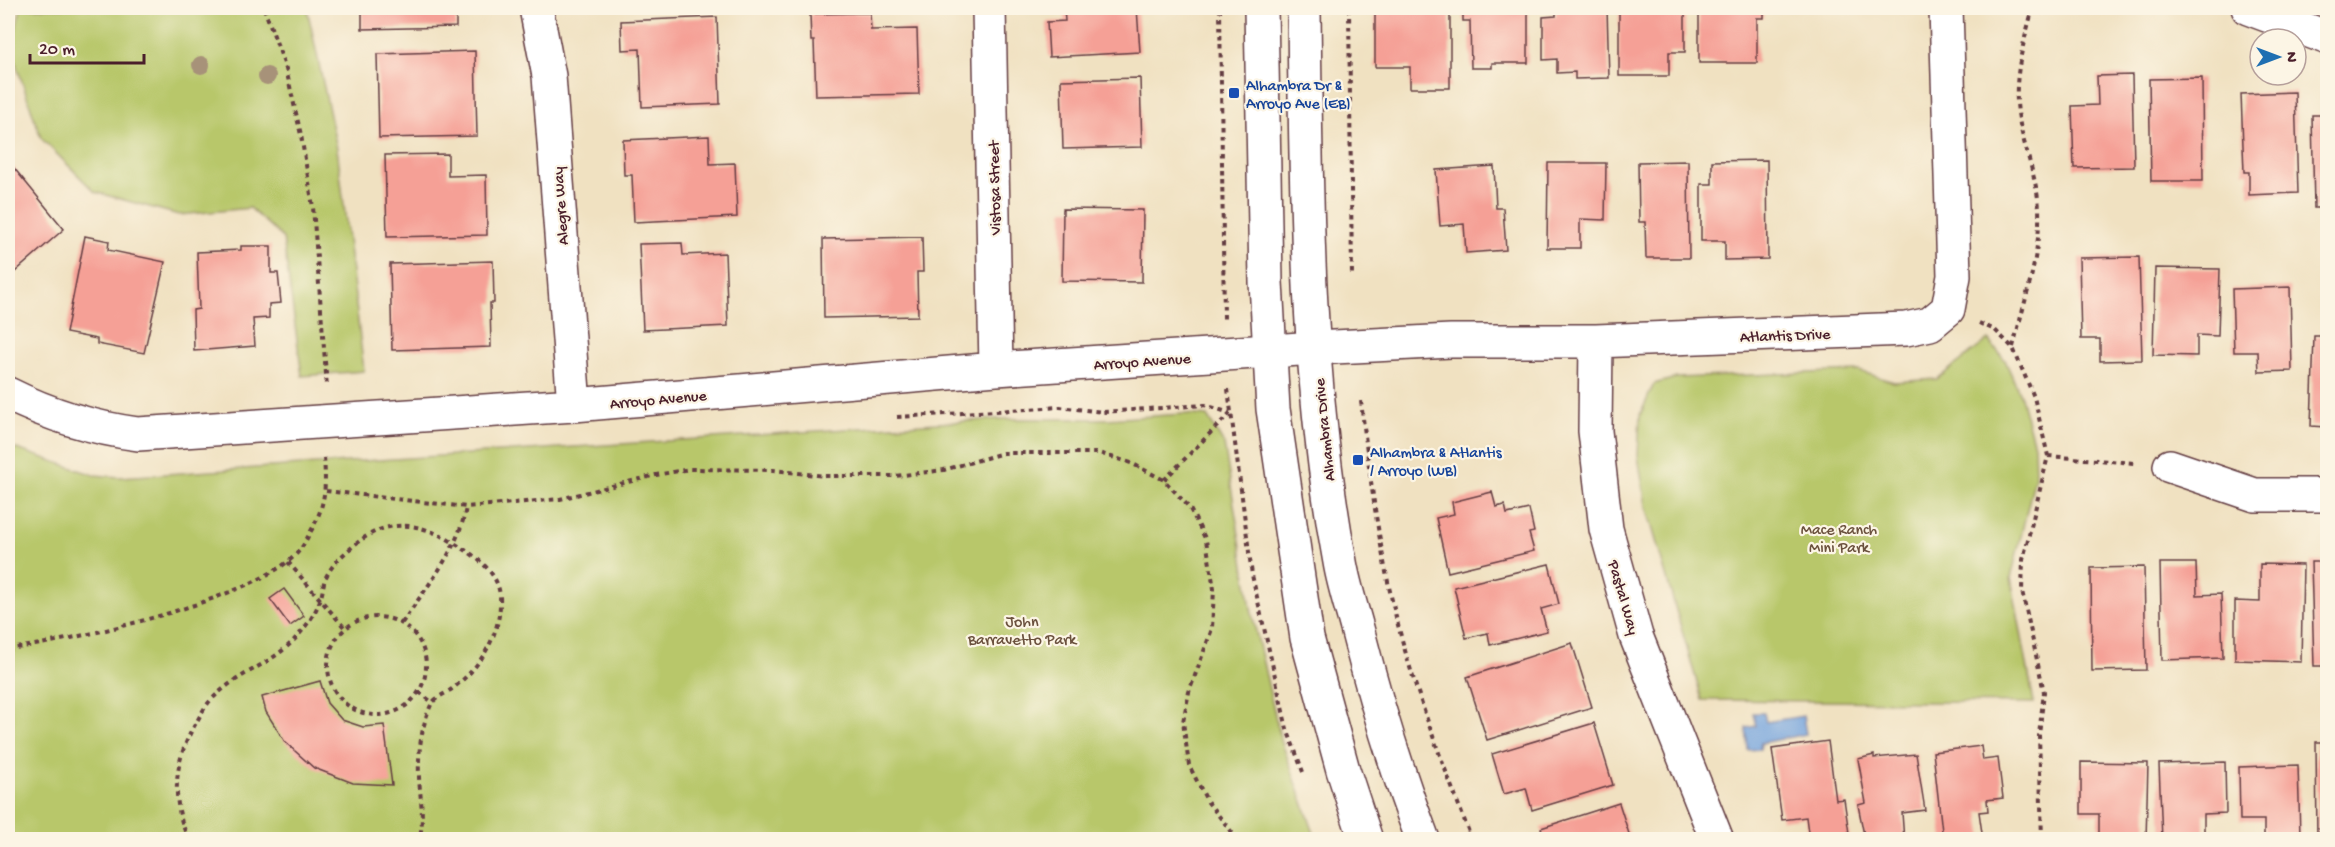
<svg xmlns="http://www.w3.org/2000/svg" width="2335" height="847" viewBox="0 0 2335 847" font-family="'Gochi Hand',sans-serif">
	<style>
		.green { fill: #b8c76a; stroke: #81734a; stroke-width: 1.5 }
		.water { fill: #73a3dd; stroke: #5e6184; stroke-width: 1.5 }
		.building { fill: #f5a096 }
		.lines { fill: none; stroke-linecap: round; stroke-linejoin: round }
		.street-casing { stroke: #633c42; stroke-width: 36 }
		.secondary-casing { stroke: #633c42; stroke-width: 36 }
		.path { stroke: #633c42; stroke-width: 4; stroke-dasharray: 4.5 4.5; stroke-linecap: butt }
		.street { stroke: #fff; stroke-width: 33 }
		.secondary { stroke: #fff; stroke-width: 33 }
		.tree { fill: #a79279 }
		.transit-dot { fill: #1a4fb4; stroke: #fcf5e5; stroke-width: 2 }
		.labels { text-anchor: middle; stroke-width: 4.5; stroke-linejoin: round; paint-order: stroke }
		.transit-label { font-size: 16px; fill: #164399; stroke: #fcf5e5; text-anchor: start }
		.street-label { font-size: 16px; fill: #4a1f2b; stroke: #fcf5e5 }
		.park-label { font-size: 16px; fill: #6b513e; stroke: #fcf5e5 }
	</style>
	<rect width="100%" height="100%" fill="#fcf5e5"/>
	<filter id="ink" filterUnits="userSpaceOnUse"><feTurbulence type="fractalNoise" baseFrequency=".0167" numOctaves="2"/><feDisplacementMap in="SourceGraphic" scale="12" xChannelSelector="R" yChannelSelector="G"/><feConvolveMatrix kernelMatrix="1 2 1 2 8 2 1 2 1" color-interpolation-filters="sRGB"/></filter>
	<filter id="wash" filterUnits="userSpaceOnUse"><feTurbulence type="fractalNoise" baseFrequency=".008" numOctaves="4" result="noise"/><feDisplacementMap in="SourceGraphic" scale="24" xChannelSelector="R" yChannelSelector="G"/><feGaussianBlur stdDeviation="1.35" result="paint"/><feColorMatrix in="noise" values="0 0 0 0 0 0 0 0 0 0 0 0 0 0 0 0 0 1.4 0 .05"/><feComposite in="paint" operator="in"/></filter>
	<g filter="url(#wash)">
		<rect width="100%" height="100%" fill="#f0e1c1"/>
		<path class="green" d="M 21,8 L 307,8 L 337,148 L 364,371 L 302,376 L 283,238 L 250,208 L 179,215 L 95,192 L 41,138 L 11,49 Z
			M 1988,340 L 2005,360 L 2021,397 L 2034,445 L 2035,476 L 2011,578 L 2034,703 L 1702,700 L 1646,506 L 1638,456 L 1640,415 L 1654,384 L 1676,378 L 1859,371 L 1894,382 L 1937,379 Z
			M 1184,414 L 1207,416 L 1224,444 L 1252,614 L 1280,737 L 1316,839 L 8,840 L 8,446 L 94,475 L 120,477 L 999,419 L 1107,419 Z"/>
		<path class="water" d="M 1753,713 L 1764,713 L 1766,722 L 1803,716 L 1806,734 L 1761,743 L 1760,749 L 1748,750 L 1746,728 L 1756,726 Z"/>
		<g id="blocks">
			<path class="building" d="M 362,8 L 456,8 L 456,27 L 362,29 Z
				M 1064,8 L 1137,8 L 1140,52 L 1049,57 L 1047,22 L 1065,21 Z
				M 1375,8 L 1450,8 L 1450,88 L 1410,88 L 1410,67 L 1375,67 Z
				M 1463,8 L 1528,8 L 1528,63 L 1492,63 L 1492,68 L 1471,68 L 1470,21 L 1463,21 Z
				M 1556,8 L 1607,8 L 1609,78 L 1575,79 L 1575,72 L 1557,73 L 1557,59 L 1543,60 L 1543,17 L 1556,16 Z
				M 1619,8 L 1685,8 L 1685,52 L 1669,52 L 1669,76 L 1619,76 Z
				M 1699,8 L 1764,8 L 1764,18 L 1757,18 L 1757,63 L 1699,63 Z
				M 870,13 L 871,30 L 917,29 L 919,94 L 816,96 L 814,41 L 811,41 L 810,14 Z
				M 717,17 L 720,104 L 642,107 L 640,49 L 622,50 L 621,21 Z
				M 475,51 L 477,136 L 379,138 L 377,54 Z
				M 2132,75 L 2134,167 L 2074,168 L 2072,106 L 2098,105 L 2097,76 Z
				M 1140,78 L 1142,147 L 1063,149 L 1061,80 Z
				M 2202,78 L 2203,181 L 2151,181 L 2149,79 Z
				M 2295,92 L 2298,193 L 2249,195 L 2249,172 L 2244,172 L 2241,94 Z
				M 2312,115 L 2328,115 L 2328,208 L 2314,208 Z
				M 709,136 L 710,164 L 735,163 L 737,217 L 634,222 L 632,175 L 624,175 L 623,140 Z
				M 448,154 L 448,176 L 486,175 L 487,235 L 387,237 L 385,155 Z
				M 1767,160 L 1768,259 L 1725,260 L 1725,241 L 1701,241 L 1701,184 L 1712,184 L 1712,161 Z
				M 1688,161 L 1689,258 L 1646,258 L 1645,222 L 1639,222 L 1638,162 Z
				M 9,162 L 64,229 L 8,278 L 8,164 Z
				M 1548,163 L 1606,163 L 1605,220 L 1580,219 L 1580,248 L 1547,248 Z
				M 1494,166 L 1496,208 L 1503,208 L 1506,250 L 1466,253 L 1464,224 L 1440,226 L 1436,170 Z
				M 1063,209 L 1143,210 L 1142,282 L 1062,281 Z
				M 85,236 L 109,241 L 108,250 L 165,262 L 144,353 L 97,344 L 97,339 L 66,333 Z
				M 922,237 L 923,272 L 917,272 L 918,316 L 824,318 L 823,239 Z
				M 682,243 L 683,255 L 725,253 L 728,326 L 643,330 L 639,244 Z
				M 241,246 L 271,246 L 271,273 L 278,273 L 281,303 L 269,304 L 269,318 L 253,319 L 255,346 L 194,351 L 193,310 L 199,309 L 197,252 L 241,250 Z
				M 2139,257 L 2142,360 L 2100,361 L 2100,339 L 2081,339 L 2079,258 Z
				M 493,261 L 494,303 L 490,303 L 491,347 L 392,350 L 390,264 Z
				M 2155,268 L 2220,269 L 2218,336 L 2197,335 L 2197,356 L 2153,355 Z
				M 2290,287 L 2292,371 L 2259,372 L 2258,352 L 2234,352 L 2232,289 Z
				M 2314,336 L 2328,336 L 2328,427 L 2311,426 Z
				M 1492,492 L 1496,507 L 1505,505 L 1507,514 L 1529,509 L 1534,532 L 1529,533 L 1534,551 L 1448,572 L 1436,518 L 1454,514 L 1452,502 Z
				M 2311,562 L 2328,562 L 2328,666 L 2314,666 Z
				M 2160,563 L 2196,563 L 2197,595 L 2221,594 L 2223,658 L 2162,660 Z
				M 1549,564 L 1559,604 L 1541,609 L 1547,631 L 1490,645 L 1488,633 L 1466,638 L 1454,587 Z
				M 2260,564 L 2303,565 L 2301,662 L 2235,660 L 2235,601 L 2260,602 Z
				M 2144,567 L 2146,670 L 2092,671 L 2091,568 Z
				M 284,589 L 304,616 L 290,626 L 270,599 Z
				M 1572,643 L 1592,707 L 1487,740 L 1467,677 Z
				M 320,681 L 327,703 L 342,720 L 363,727 L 384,725 L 392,785 L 353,783 L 314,768 L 285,742 L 266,712 L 262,697 Z
				M 1594,723 L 1613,785 L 1532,810 L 1526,788 L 1504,794 L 1492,754 Z
				M 1828,741 L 1836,800 L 1844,799 L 1850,840 L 1809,840 L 1806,817 L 1782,820 L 1772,749 Z
				M 2316,742 L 2328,742 L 2328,840 L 2317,840 Z
				M 1981,746 L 1983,760 L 1998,758 L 2003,798 L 1987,800 L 1988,811 L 1979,812 L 1983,840 L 1943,840 L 1933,752 Z
				M 1916,754 L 1925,810 L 1902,813 L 1904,840 L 1865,840 L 1858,805 L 1866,803 L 1858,759 L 1874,755 L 1874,758 Z
				M 2081,762 L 2148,763 L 2146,840 L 2099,840 L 2099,814 L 2081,814 Z
				M 2225,762 L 2226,813 L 2204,814 L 2204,840 L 2162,840 L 2159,764 Z
				M 2298,765 L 2300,836 L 2264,837 L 2264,820 L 2240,820 L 2239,767 Z
				M 1619,803 L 1631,840 L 1545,840 L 1541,828 Z"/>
		</g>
	</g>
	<g filter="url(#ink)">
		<use href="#blocks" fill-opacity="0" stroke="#633c42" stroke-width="1.5"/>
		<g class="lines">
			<g class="street-casing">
				<path id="street" d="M 536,8 L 549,76 L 574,405
					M 989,8 L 996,369
					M 2248,8 L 2328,38
					M 1596,341 L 1595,431 L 1606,529 L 1636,636 L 1717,840
					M 8,394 C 48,414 93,428 138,434 L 574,405 L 996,369 L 1315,348 L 1451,341 L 1596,341 L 1906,329 L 1930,324 L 1948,309 L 1954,276 L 1946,8
					M 2170,466 L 2255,495 L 2328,495"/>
			</g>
			<g class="secondary-casing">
				<path id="secondary" d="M 1261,8 L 1266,282 L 1273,409 L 1307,638 L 1343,770 L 1366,840
					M 1304,8 C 1306,193 1306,380 1340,562 C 1344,586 1352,609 1358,632 C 1376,703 1397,772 1423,840"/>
			</g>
			<path class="path" d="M 264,8 L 286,69 L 301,135 L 313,207 L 327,387
				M 1220,8 L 1224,319
				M 1349,8 L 1352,277
				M 1979,323 L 1995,330 L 2013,348 L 2034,397 L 2048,456 L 2023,560 L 2022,591 L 2044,692 L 2039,735 L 2042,840
				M 2013,347 C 2024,302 2041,255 2039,208 C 2037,178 2024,149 2019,119 C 2012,81 2023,44 2033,8
				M 1228,389 L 1252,575 L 1287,729 L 1303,772
				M 1361,401 C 1369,471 1378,541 1394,609 C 1413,688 1443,764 1472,840
				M 897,417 L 1060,407 L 1103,412 L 1205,405 L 1230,413
				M 2048,456 L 2134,463
				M 1164,480 L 1230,413
				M 326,491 L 466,507 L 560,499 L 656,475 L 690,469 L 773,470 L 824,476 L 895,476 L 944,470 L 1003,453 L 1099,453 L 1131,463 L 1164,480 L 1189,507 L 1206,540 L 1214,589 L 1212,629 L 1189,692 L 1183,722 L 1189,765 L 1207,801 L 1238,840
				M 288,562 L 344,627
				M328 666a49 49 0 1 1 98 0a49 49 0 1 1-98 0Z
				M 402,623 C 426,587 459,550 466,507
				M 8,649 C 69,642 261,598 299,551 C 304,545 307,538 311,531 C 326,504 326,487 324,457
				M 419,692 L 432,702
				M 189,840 C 170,801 174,759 196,723 C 201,714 206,704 214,697 C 237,674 269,665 292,642 C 304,630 316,614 321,597 C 323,591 323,585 325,579 C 331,566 340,557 351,548 C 384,518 417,520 454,543 C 474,555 498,571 500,596 C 502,633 481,667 452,689 C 445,694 434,698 431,705 C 421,727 418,753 419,777 C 420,798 425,819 419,840"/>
			<use href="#street" class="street"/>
			<use href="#secondary" class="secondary"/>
		</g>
		<g class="tree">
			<circle cx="201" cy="65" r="9"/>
			<circle cx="267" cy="76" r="9"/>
		</g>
	</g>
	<g class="transit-dot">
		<rect x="1228" y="87" width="12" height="12" rx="3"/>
		<rect x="1352" y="454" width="12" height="12" rx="3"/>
	</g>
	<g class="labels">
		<g class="transit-label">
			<text x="1246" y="90">Alhambra Dr &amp;<tspan x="1246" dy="18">Arroyo Ave (EB)</tspan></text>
			<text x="1370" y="457">Alhambra &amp; Atlantis<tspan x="1370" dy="18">/ Arroyo (WB)</tspan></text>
		</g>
		<g class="street-label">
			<text transform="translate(993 188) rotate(-91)" y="6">Vistosa Street</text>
			<text transform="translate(559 206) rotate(-94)" y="6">Alegre Way</text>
			<text transform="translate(1785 334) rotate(-2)" y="6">Atlantis Drive</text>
			<text transform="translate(1142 360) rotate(-4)" y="6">Arroyo Avenue</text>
			<text transform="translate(658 398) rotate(-5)" y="6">Arroyo Avenue</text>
			<text transform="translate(1323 430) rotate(-96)" y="6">Alhambra Drive</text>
			<text transform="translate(1625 597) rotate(74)" y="6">Pastal Way</text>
		</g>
		<g class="park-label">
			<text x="1839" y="534">Mace Ranch<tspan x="1839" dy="18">Mini Park</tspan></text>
			<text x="1022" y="626">John<tspan x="1022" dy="18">Barravetto Park</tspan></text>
		</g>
	</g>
	<rect width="2335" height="847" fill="none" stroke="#fcf5e5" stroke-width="30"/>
	<g transform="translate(2278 57) rotate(90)"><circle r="28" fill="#fcf5e5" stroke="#b59f9b" stroke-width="1.5"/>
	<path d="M0-4.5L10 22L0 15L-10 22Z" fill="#1f6fb2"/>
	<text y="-9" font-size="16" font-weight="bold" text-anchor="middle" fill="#4a1f2b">N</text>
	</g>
	<path d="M30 54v9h114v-9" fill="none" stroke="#4a1f2b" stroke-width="3"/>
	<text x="39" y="54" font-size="18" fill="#4a1f2b" stroke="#fcf5e5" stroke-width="4.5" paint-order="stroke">20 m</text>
</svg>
